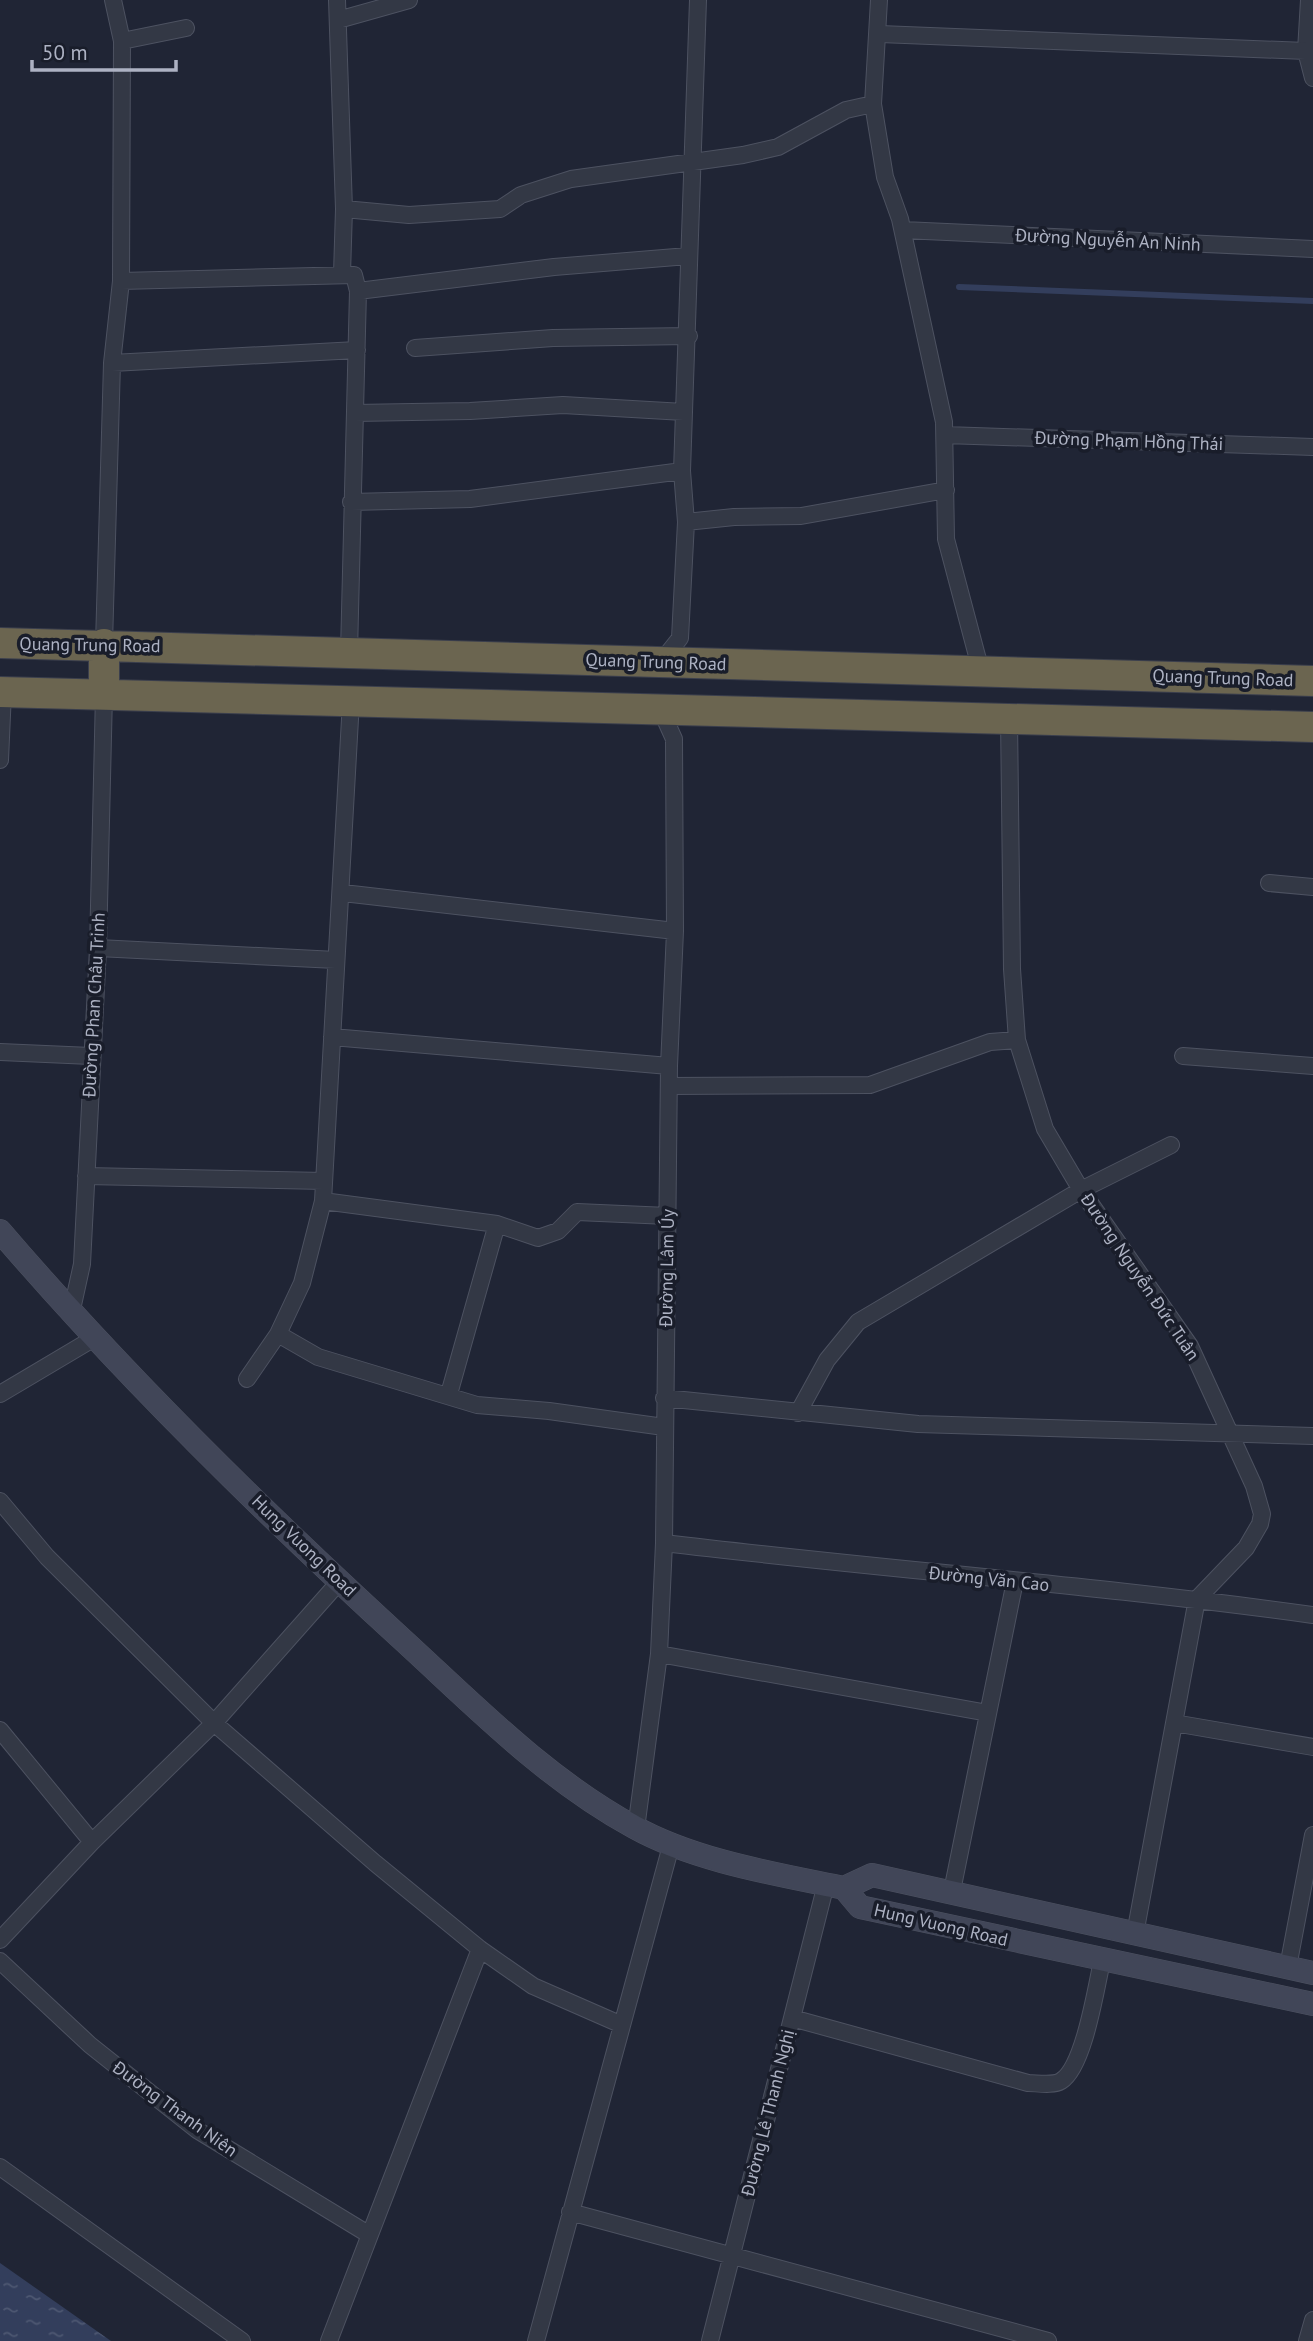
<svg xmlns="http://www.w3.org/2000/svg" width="1313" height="2341" viewBox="0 0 1313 2341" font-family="'PT Sans',sans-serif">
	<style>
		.water { fill: url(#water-ripples) }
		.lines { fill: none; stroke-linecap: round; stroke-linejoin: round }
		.stream { stroke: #333e5c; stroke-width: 6 }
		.street-casing { stroke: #4d5261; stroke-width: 18 }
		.secondary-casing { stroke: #4d5261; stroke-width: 24 }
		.highway-casing { stroke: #3b3f4d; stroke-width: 32 }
		.street { stroke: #333845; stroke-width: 16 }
		.secondary { stroke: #414658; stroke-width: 23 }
		.highway { stroke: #6b6550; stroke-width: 30 }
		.labels { text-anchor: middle; stroke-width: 7; stroke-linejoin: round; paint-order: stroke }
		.street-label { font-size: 18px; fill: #adb2c3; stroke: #191d2a }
	</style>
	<defs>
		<pattern id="water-ripples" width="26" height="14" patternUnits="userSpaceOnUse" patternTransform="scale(1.75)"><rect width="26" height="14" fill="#333e5c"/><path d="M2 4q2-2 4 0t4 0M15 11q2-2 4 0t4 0" fill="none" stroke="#4e5872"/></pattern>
	</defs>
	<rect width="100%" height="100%" fill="#202535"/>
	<path class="water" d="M 0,2263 L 111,2341 L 0,2341 Z"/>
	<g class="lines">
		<path class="stream" d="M 959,287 L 1313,301"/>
		<g class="street-casing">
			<path id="street" d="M 337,0 L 344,209 L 342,274
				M 879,0 L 873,104 L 885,177 L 900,219 L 944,422 L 946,539 L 981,671
				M 1309,0 L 1306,51 L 1313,78
				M 338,20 L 409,0
				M 880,34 L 1306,51
				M 122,41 L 186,28
				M 344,209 L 409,215 L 500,209 L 521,195 L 571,179 L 743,155 L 778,147 L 846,110 L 873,104
				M 903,230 L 1313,249
				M 121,281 L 354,275 L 358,291 L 349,652
				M 358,291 L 554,267 L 688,256
				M 415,348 L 553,338 L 689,336
				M 112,363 L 357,350
				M 355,413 L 470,411 L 563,405 L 684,412
				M 945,435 L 1313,447
				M 351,502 L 470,499 L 682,471
				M 686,522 L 734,517 L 801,516 L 946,490
				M 104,644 L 112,363 L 121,281 L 122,41 L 113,0
				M 661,662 L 680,638 L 686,522 L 682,471 L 684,412 L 698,0
				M 1009,718 L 1012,969 L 1017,1040 L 1045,1129 L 1081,1190 L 1190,1346 L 1254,1486 L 1262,1514 L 1260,1524 L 1246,1548 L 1197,1599 L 1135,1934
				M 0,760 L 3,692
				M 1269,883 L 1313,887
				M 343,893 L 675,931
				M 98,948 L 336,960
				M 332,1037 L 669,1066
				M 0,1052 L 91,1056
				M 1183,1056 L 1313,1066
				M 669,1086 L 870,1085 L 990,1042 L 1017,1040
				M 86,1176 L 324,1181
				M 323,1201 L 497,1224 L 538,1238 L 558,1231 L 577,1212 L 668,1216
				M 71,1314 L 82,1264 L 98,948 L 104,694
				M 278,1334 L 318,1357 L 477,1405 L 549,1411 L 664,1427
				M 247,1379 L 278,1334 L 302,1283 L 323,1201 L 351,701
				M 0,1394 L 96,1337
				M 449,1394 L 497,1224
				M 664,1398 L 918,1424 L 1313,1436
				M 798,1413 L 827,1360 L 858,1322 L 1081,1190 L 1171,1145
				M 0,1501 L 47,1557 L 214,1723 L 375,1863 L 480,1949 L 533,1986 L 622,2025
				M 664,1543 C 880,1569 1097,1585 1313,1615
				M 659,1654 L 988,1713
				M 1174,1723 L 1313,1747
				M 0,1730 L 92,1842
				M 636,1829 L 659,1654 L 664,1543 L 669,1066 L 675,931 L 674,739 L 660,708
				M 952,1891 L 1015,1581
				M 0,1940 L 92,1842 L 214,1723 L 339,1582
				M 0,1961 L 90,2045 L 197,2130 L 368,2234
				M 1288,1967 L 1313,1835
				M 792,2018 L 1028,2083 C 1037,2083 1053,2086 1061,2081 C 1084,2067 1096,1988 1102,1961
				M 0,2167 L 242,2341
				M 570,2212 L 1048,2341
				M 329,2341 L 480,1949
				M 536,2341 L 672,1842
				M 710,2341 L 826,1884
				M 1307,2341 L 1313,2320"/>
		</g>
		<g class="secondary-casing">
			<path id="secondary" d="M 0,1231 C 124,1376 263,1512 404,1641 C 477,1708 546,1779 634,1827 C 695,1861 776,1874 844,1888
				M 844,1888 L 860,1907 L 1313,2004
				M 844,1888 L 872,1875 L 1313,1973"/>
		</g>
		<g class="highway-casing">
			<path id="highway" d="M 0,643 L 1313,681
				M 0,692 L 1313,727
				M 104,694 L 104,644"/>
		</g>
		<use href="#street" class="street"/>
		<use href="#secondary" class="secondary"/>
		<use href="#highway" class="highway"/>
	</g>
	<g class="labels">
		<g class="street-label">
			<text transform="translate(1108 240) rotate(3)" y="6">Đường Nguyễn An Ninh</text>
			<text transform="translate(1129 441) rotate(2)" y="6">Đường Phạm Hồng Thái</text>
			<text transform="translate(90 645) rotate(1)" y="6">Quang Trung Road</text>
			<text transform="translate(656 662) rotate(2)" y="6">Quang Trung Road</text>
			<text transform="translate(1223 678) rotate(2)" y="6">Quang Trung Road</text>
			<text transform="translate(94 1005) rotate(-87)" y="6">Đường Phan Châu Trinh</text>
			<text transform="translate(667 1268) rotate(-89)" y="6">Đường Lâm Úy</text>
			<text transform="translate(1140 1277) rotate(56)" y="6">Đường Nguyễn Đức Tuân</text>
			<text transform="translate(304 1546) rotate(44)" y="6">Hung Vuong Road</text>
			<text transform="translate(989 1579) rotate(6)" y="6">Đường Văn Cao</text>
			<text transform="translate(941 1925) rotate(13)" y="6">Hung Vuong Road</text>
			<text transform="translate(175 2109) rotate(36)" y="6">Đường Thanh Niên</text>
			<text transform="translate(768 2113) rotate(-76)" y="6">Đường Lê Thanh Nghị</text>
		</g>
	</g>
	<path d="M32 60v10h144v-10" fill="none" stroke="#adb2c3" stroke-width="3.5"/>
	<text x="42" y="60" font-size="21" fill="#adb2c3" stroke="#191d2a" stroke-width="5" paint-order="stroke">50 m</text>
</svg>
